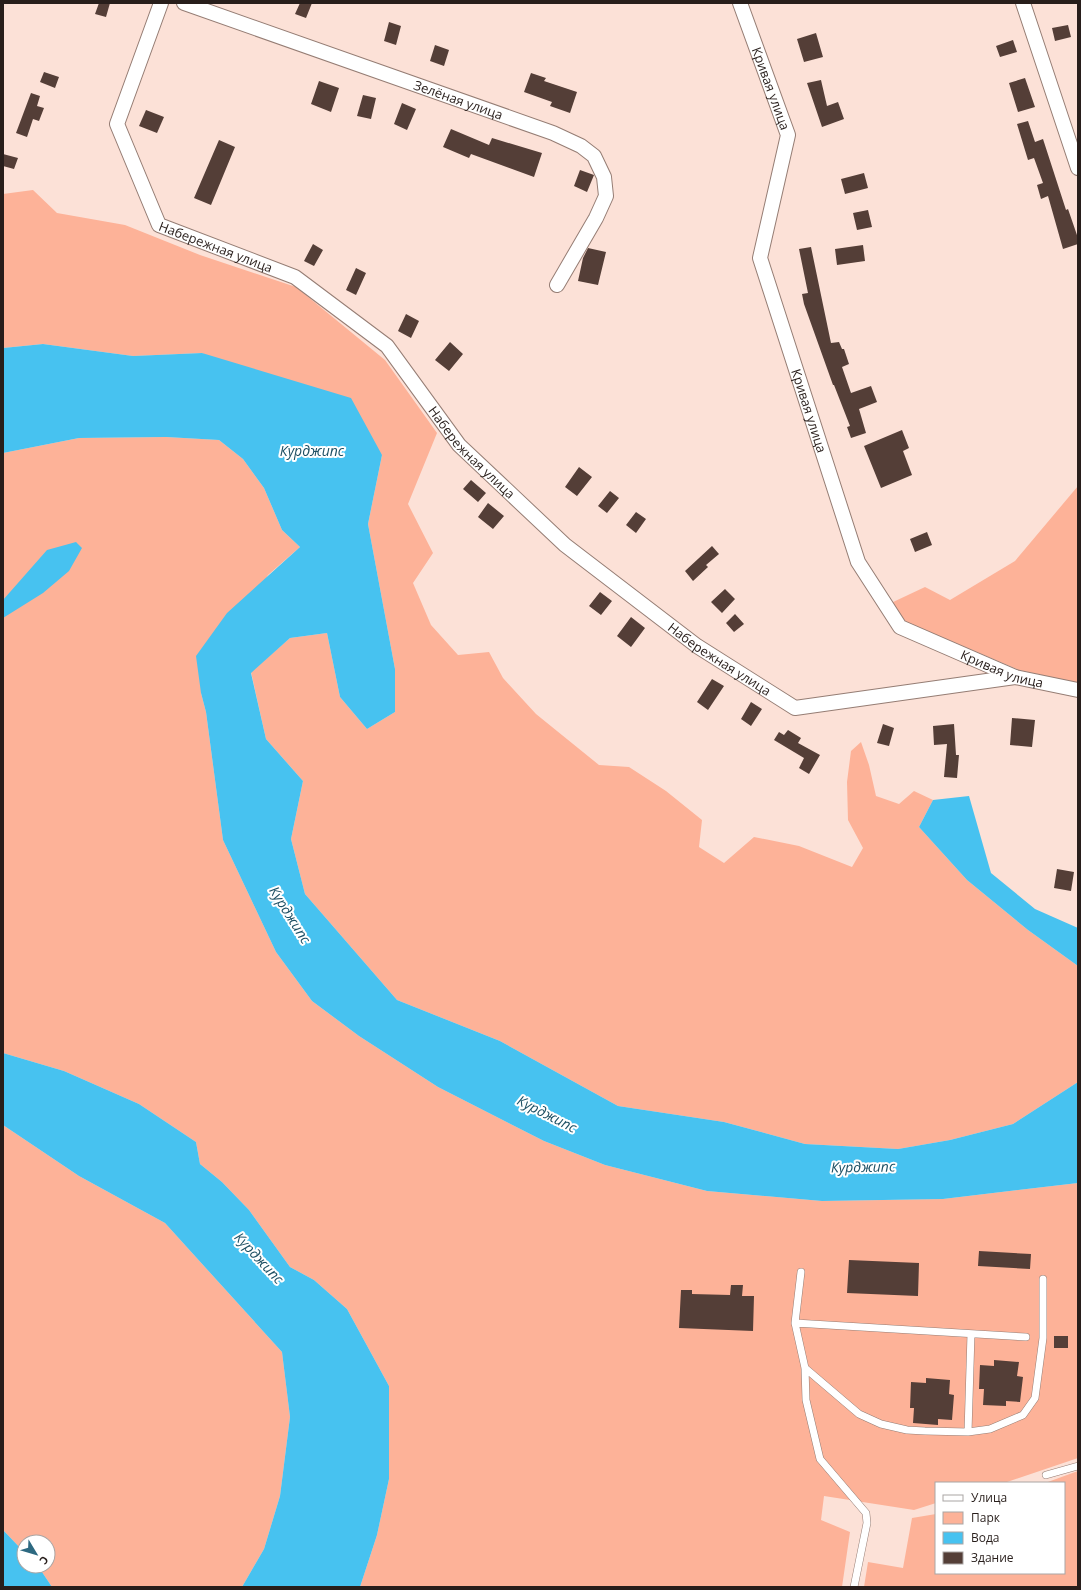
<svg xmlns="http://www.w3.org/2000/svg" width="1081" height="1590" viewBox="0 0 1081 1590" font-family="'Open Sans',sans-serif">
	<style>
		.green { fill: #fdb298 }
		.water { fill: #47c2f0 }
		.building { fill: #543e37 }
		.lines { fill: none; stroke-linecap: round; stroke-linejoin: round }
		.service-casing { stroke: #957d74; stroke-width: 8 }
		.minor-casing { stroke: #957d74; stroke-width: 16 }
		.service { stroke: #fff; stroke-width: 7 }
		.minor { stroke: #fff; stroke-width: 14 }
		.labels { text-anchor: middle; stroke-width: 4; stroke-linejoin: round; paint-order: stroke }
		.street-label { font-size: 13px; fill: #281e1b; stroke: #fff }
		.water-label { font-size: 14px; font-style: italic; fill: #1e5064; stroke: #fff }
	</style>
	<rect width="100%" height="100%" fill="#fce1d7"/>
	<path class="green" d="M 33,190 L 57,213 L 125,225 L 200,255 L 296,287 L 385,360 L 437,433 L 408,504 L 433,553 L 413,583 L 431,625 L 458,655 L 489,652 L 503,678 L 536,714 L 599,765 L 629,767 L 666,791 L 702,820 L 699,847 L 724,863 L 754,837 L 799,846 L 852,867 L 863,848 L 848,820 L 847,782 L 851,751 L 861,742 L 869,765 L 876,796 L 899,804 L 914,791 L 933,800 L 919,827 L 967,880 L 1028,930 L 1078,966 L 1078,1082 L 1013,1124 L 950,1140 L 898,1149 L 805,1144 L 724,1122 L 618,1106 L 500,1041 L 397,1000 L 305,894 L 291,839 L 303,781 L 266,739 L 251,672 L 290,638 L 327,633 L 340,697 L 367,729 L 395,712 L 395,669 L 368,524 L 382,455 L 202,353 L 133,356 L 43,344 L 3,348 L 3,194 Z
		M 166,437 L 219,440 L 243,459 L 264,488 L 282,530 L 300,547 L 268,575 L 201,693 L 206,712 L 223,840 L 276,952 L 312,1001 L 359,1036 L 438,1087 L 544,1141 L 605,1165 L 707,1191 L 822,1201 L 943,1199 L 1078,1183 L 1078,1458 L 1004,1483 L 936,1483 L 936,1503 L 914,1510 L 824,1496 L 821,1520 L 850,1532 L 842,1587 L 360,1587 L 377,1535 L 389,1479 L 389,1386 L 347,1309 L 314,1280 L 290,1267 L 249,1210 L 222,1182 L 200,1164 L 196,1142 L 139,1104 L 64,1071 L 3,1053 L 3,453 L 79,438 Z
		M 1078,486 L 1078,683 L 1019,670 L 904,621 L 891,603 L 925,587 L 950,600 L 1015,561 Z
		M 3,1125 L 79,1176 L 165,1223 L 282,1352 L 290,1417 L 280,1496 L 264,1549 L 242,1587 L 52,1587 L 38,1566 L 48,1566 L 48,1542 L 24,1542 L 24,1552 L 3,1530 Z
		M 1078,1471 L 1078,1587 L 864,1587 L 868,1562 L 903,1568 L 912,1518 L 936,1514 L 936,1573 L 1064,1573 L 1064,1483 L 1045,1483 Z"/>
	<path class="water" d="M 43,344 L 133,356 L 202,353 L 351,398 L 382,455 L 368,524 L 395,669 L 395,712 L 367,729 L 340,697 L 327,633 L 290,638 L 251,673 L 266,739 L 303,781 L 291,839 L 305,894 L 397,1000 L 500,1041 L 618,1106 L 724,1122 L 805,1144 L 898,1149 L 950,1140 L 1013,1124 L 1078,1082 L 1078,1183 L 943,1199 L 822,1201 L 707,1191 L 605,1165 L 544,1141 L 438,1087 L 359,1036 L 312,1001 L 276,952 L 223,840 L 206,712 L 201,693 L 196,656 L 227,613 L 300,547 L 282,530 L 264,488 L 243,459 L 219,440 L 166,437 L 79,438 L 3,453 L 3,348 Z
		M 76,542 L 82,548 L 69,571 L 43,593 L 3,618 L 3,600 L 47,550 Z
		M 969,796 L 991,873 L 1035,909 L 1078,928 L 1078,966 L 1028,930 L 967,880 L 919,827 L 933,800 Z
		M 3,1053 L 64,1071 L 139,1104 L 196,1142 L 200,1164 L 222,1182 L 249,1210 L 290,1267 L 314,1280 L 347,1309 L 389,1386 L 389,1479 L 377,1535 L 360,1587 L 242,1587 L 264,1549 L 280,1496 L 290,1417 L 282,1352 L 165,1223 L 79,1176 L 3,1125 Z
		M 3,1530 L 24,1552 L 24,1566 L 38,1566 L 52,1587 L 3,1587 Z"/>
	<path class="building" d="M 99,3 L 110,3 L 106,17 L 95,14 Z
		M 300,3 L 312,3 L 306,18 L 295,14 Z
		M 389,22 L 401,26 L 396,45 L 384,41 Z
		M 1068,25 L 1071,37 L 1055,41 L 1052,28 Z
		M 816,33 L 823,57 L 804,62 L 797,39 Z
		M 1013,40 L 1017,52 L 1000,57 L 996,46 Z
		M 435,45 L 449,50 L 444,66 L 430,61 Z
		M 44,72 L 59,77 L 55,88 L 40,82 Z
		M 531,73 L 546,78 L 544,81 L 577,92 L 570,113 L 550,106 L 552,102 L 524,92 Z
		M 1025,78 L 1035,107 L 1018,112 L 1009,83 Z
		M 821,80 L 827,106 L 838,102 L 844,119 L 822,127 L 807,83 Z
		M 319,81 L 339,88 L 331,112 L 311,104 Z
		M 31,93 L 40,96 L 37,106 L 44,108 L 39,121 L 33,119 L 27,137 L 16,133 Z
		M 363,95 L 376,98 L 371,119 L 357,116 Z
		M 402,103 L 416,109 L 407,130 L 394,124 Z
		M 146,110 L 164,117 L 157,133 L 139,126 Z
		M 1028,121 L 1035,142 L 1043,139 L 1066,210 L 1068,209 L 1078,238 L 1078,244 L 1063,249 L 1048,196 L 1041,199 L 1037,185 L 1043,183 L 1034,158 L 1028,160 L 1017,124 Z
		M 451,129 L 489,145 L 492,138 L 542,153 L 534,177 L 471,154 L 469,158 L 443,147 Z
		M 219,140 L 235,147 L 211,205 L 194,198 Z
		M 3,154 L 18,158 L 14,169 L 3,166 Z
		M 580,170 L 594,175 L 587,192 L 574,186 Z
		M 864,173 L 868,188 L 845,194 L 841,179 Z
		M 868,210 L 872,227 L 857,230 L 853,213 Z
		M 313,244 L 323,250 L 314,266 L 304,261 Z
		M 863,245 L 865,261 L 837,265 L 835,249 Z
		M 811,247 L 831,343 L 839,342 L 842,349 L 844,349 L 849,364 L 842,367 L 851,393 L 871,386 L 877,402 L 859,409 L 866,433 L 851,438 L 847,427 L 850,426 L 834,385 L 833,385 L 804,304 L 802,294 L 808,293 L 799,249 Z
		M 588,248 L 606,252 L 598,285 L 578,281 L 583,258 Z
		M 356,268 L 366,273 L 356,295 L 346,290 Z
		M 406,314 L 419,321 L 411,338 L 398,331 Z
		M 450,342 L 463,354 L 449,371 L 435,360 Z
		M 902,430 L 909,448 L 903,451 L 912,475 L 881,488 L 864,446 Z
		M 579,467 L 592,477 L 577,496 L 565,487 Z
		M 471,480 L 486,493 L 478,502 L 463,489 Z
		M 610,491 L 619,498 L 607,513 L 598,506 Z
		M 488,503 L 504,516 L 493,529 L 478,517 Z
		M 636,512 L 646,519 L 636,533 L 626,525 Z
		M 927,532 L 932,545 L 915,552 L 910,539 Z
		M 712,546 L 719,554 L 706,565 L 708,567 L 693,581 L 685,571 Z
		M 725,589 L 735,599 L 722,613 L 711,602 Z
		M 600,592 L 612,601 L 601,615 L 589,606 Z
		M 735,614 L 744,624 L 734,632 L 726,623 Z
		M 631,617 L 645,628 L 631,647 L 617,636 Z
		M 712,679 L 724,686 L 708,710 L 697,702 Z
		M 751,702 L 762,709 L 751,726 L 741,719 Z
		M 1012,718 L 1035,720 L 1032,747 L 1010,745 Z
		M 883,724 L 894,728 L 889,746 L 877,743 Z
		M 954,724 L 956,755 L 959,755 L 957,778 L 944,777 L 947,744 L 934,745 L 933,726 Z
		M 788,730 L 801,738 L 798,743 L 820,755 L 809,774 L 799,768 L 804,758 L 774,740 L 779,732 L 784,735 Z
		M 1057,869 L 1074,872 L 1071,891 L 1054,888 Z
		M 979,1251 L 1031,1254 L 1030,1269 L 978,1266 Z
		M 849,1260 L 919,1263 L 918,1296 L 847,1293 Z
		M 731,1285 L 743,1285 L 742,1296 L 754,1296 L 753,1331 L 679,1328 L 681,1290 L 692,1290 L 692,1294 L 730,1295 Z
		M 1054,1336 L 1068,1336 L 1068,1348 L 1054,1348 Z
		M 994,1360 L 1019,1362 L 1017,1376 L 1023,1377 L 1020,1402 L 1006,1401 L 1006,1406 L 983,1405 L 984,1389 L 979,1389 L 980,1365 L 994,1366 Z
		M 926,1378 L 950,1380 L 949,1394 L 954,1395 L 952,1420 L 938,1419 L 938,1425 L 913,1423 L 914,1408 L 910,1408 L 911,1382 L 926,1383 Z"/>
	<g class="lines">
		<g class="service-casing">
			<path id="service" d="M 801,1272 L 795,1323 L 805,1368 L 806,1400 L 820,1459 L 866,1513 L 867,1523 L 854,1587
				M 795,1323 L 1026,1337
				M 805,1368 L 859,1414 L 881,1424 L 907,1430 L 925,1431 L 968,1432 L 990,1429 L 1023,1415 L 1035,1398 L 1043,1338 L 1043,1279
				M 968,1432 L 971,1334
				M 1046,1475 L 1078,1466"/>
		</g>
		<g class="minor-casing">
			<g id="minor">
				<path id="s1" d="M 161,3 L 117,124 L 159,225 L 295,277 L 387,346 L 459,445 L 565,545 L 697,646 L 795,708 L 1015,677"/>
				<path id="s2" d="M 184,3 L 553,133 L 581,146 L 594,156 L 604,177 L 606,196 L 596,218 L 557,285"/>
				<path id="s3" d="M 740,3 L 788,135 L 760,258 L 858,562 L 900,627 L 1015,677 L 1078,690"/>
				<path d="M 1023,3 L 1078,168"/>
			</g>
		</g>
		<use href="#service" class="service"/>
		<use href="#minor" class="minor"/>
	</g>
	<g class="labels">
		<g class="street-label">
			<text dy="5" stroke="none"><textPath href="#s3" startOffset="91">Кривая улица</textPath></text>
			<text dy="5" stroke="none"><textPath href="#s2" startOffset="291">Зелёная улица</textPath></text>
			<text dy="5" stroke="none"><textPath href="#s1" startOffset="299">Набережная улица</textPath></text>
			<text dy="5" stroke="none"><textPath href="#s3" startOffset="427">Кривая улица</textPath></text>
			<text dy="5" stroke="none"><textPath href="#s1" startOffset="635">Набережная улица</textPath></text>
			<text dy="5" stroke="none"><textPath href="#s1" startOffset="959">Набережная улица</textPath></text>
			<text dy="5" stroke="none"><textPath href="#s3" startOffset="774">Кривая улица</textPath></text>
		</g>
		<g class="water-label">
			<text x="312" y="456">Курджипс</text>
			<text transform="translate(290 915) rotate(58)" y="5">Курджипс</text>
			<text transform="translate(547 1114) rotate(27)" y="5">Курджипс</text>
			<text transform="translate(863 1167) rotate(-1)" y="5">Курджипс</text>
			<text transform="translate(259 1258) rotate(47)" y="5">Курджипс</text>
		</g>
	</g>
	<rect width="1081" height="1590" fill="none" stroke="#281e1b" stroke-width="8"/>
	<rect x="935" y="1482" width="130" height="92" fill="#ffffff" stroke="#a9a5a4"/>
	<rect x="943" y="1495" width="20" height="6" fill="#ffffff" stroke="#a9a5a4"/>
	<text x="971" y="1502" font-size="12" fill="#281e1b">Улица</text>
	<rect x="943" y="1512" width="20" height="12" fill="#fdb298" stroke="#a9a5a4"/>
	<text x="971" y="1522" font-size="12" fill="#281e1b">Парк</text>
	<rect x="943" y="1532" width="20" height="12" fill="#47c2f0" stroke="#a9a5a4"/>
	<text x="971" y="1542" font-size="12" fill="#281e1b">Вода</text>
	<rect x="943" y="1552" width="20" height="12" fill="#543e37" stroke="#a9a5a4"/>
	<text x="971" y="1562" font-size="12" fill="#281e1b">Здание</text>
	<g transform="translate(36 1554) rotate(128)"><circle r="19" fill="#ffffff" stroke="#a9a5a4"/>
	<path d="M0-3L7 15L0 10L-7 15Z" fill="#2d6981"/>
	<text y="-6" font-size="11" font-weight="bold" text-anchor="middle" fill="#281e1b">С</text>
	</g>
</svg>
